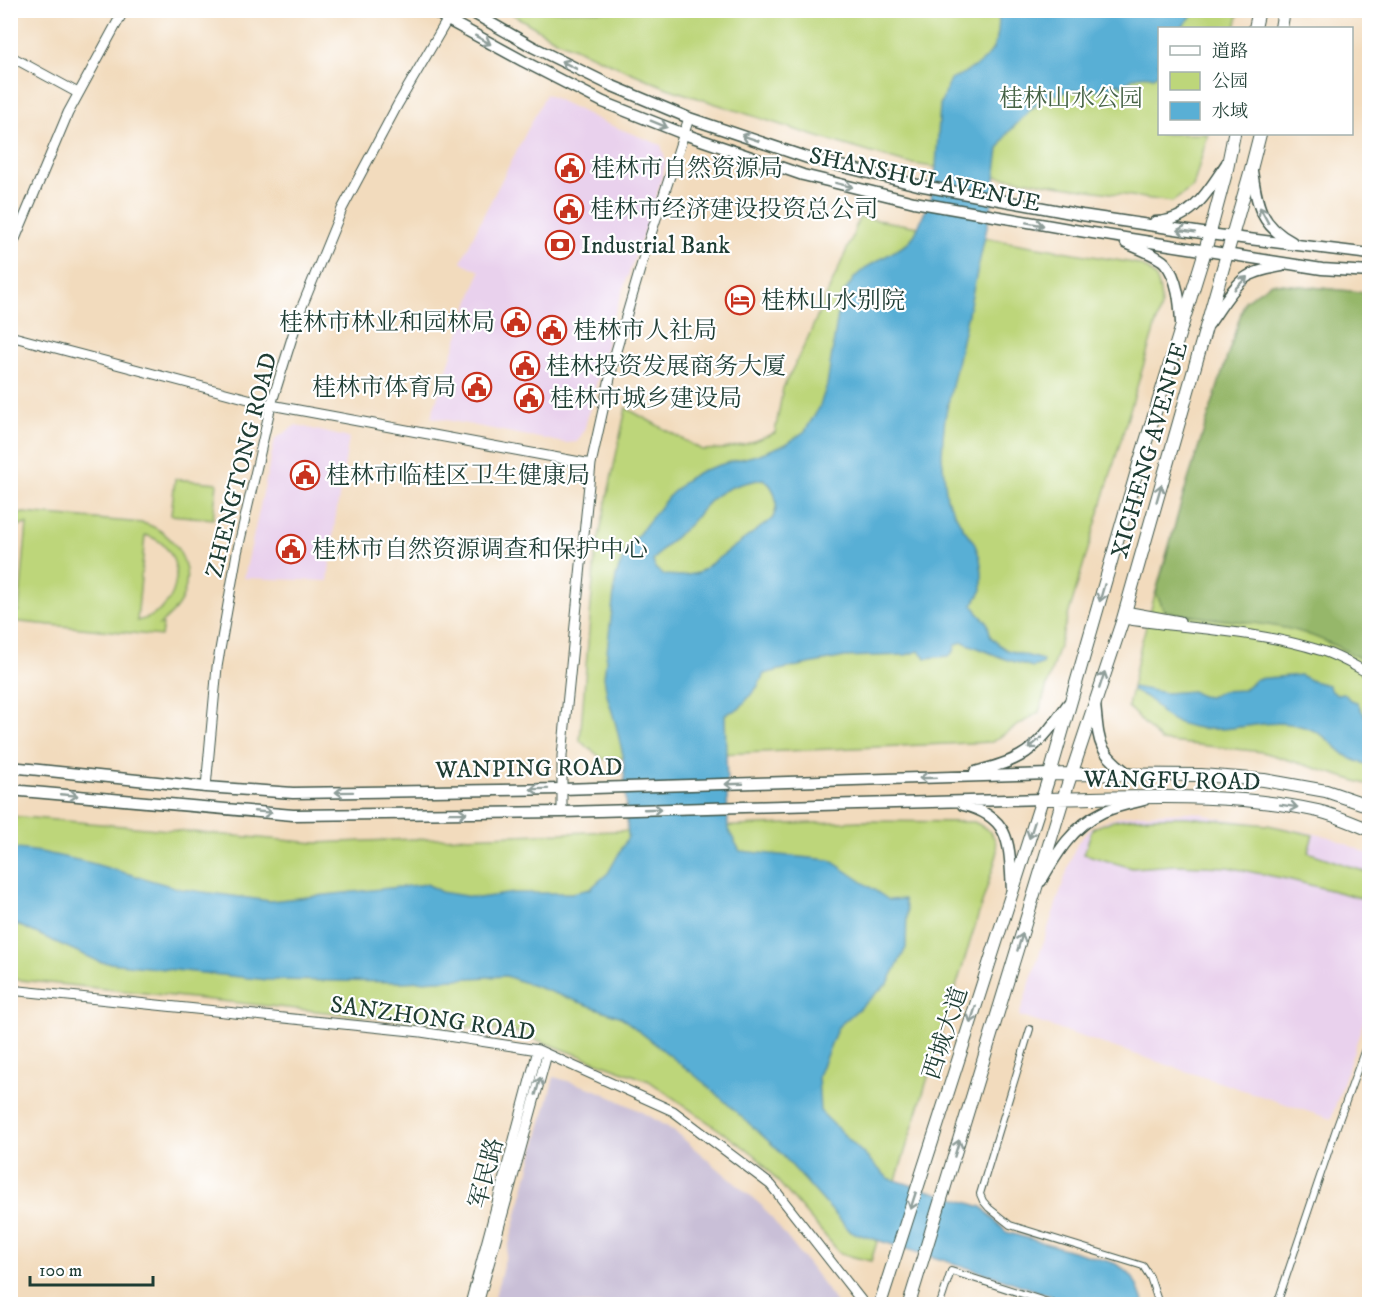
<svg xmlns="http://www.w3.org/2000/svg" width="1380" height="1315" viewBox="0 0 1380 1315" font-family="'IM FELL DW Pica','Noto Serif SC',serif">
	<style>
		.built { fill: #e9d1ed }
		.industrial { fill: #c9bfd7 }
		.green { fill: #bdd67a; stroke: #6e8a57; stroke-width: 1.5; fill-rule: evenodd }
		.forest { fill: #96b76a; stroke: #5a7a4f; stroke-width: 1.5 }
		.water { fill: #59afd5; stroke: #3c7684; stroke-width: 1.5; fill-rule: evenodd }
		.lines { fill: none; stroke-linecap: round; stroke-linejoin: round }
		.street-casing { stroke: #3f5549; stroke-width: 8 }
		.secondary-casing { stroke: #3f5549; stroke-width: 11 }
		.primary-casing { stroke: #3f5549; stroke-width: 13 }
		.highway-casing { stroke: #3f5549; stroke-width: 14 }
		.street { stroke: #fff; stroke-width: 6 }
		.secondary { stroke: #fff; stroke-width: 9 }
		.primary { stroke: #fff; stroke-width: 10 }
		.highway { stroke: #fff; stroke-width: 12 }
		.oneway { stroke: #8f9e9a }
		.labels { text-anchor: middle; stroke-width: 4.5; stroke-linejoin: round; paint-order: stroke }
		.park-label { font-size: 24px; fill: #466346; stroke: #fff }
		.poi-label { font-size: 24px; fill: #1f3d34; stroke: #fff; text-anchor: start }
		.street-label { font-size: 24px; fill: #1f3d34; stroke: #fff }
	</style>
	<rect width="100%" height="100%" fill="#fff"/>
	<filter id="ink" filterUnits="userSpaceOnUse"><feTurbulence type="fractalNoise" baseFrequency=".0167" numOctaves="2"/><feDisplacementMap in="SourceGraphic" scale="12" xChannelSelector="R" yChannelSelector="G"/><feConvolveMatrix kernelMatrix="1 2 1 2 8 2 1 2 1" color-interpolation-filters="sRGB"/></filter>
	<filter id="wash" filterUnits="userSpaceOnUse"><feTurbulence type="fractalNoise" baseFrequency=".008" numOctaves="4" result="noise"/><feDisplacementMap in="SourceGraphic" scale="24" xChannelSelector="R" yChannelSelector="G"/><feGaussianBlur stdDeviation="1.35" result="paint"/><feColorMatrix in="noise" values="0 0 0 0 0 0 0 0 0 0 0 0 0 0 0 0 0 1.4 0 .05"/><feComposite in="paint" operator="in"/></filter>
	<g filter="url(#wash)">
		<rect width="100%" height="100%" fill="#f2dbbd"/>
		<path class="built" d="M 546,94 L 605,123 L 661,145 L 666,162 L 656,198 L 614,315 L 584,431 L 577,442 L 565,443 L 431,417 L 480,271 L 461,262 L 481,220 Z
			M 296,425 L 349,438 L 335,521 L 328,581 L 244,578 L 275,439 Z
			M 1190,812 L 1200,813 L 1217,818 L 1272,825 L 1330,837 L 1369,854 L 1369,1005 L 1331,1119 L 1019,1016 L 1071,859 L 1078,842 L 1091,828 L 1101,823 L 1119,817 L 1139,814 Z"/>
		<path class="industrial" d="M 554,1077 L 594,1089 L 638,1110 L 674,1131 L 762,1206 L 811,1268 L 837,1304 L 493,1304 Z"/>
		<path class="green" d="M 507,11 L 1239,11 L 1235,28 L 1160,28 L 1160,134 L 1208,134 L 1193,187 L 1172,202 L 906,163 L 818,137 L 667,88 L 556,40 Z
			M 859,217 L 1134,263 C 1157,270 1161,284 1161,307 L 1039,712 L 992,742 L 603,759 L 580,741 L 595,556 L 626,408 L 702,450 L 723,449 L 746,444 L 775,433 L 783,388 L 806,342 L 852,238 Z
			M 1271,283 L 1369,293 L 1369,785 L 1263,752 L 1161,741 L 1128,707 L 1141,644 L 1184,493 L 1245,301 Z
			M 175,479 L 217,483 L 213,519 L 171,515 Z
			M 23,513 L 143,523 C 174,532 195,565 183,596 C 179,608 169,617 159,625 L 163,625 L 161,636 L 11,621 L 11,608 L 19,611 L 27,524 L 11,527 L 11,517 ZM 145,535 C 189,546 186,612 137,621 Z
			M 10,816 L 316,843 L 861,821 L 974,822 C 991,830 997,836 997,855 L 871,1261 L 841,1254 L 755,1155 L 649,1081 L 516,1032 L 11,979 Z
			M 1154,817 L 1187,817 L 1268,825 L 1313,835 L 1308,852 L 1369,873 L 1361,898 L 1287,879 L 1227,867 L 1177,865 L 1132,868 L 1084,854 L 1092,829 C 1112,818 1132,818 1154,817 Z"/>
		<path class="forest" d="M 1271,283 L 1369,293 L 1369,663 C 1346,651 1322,638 1297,631 C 1254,619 1207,622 1164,610 L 1156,593 L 1184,493 L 1245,301 Z"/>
		<path class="water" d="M 998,11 L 1196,11 L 1181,28 L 1160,28 L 1159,73 L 1153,77 C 1141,73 1130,78 1122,87 L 1119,83 L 1112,87 L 1097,90 L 1070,91 L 1049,97 L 1032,108 L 1007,134 L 999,149 L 991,209 L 945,418 L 943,437 L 942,457 L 947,499 L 963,528 L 974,542 L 980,558 L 982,572 L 982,590 L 973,605 L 978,613 L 987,622 L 991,637 L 998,644 L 1007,650 L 1043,660 L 1042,664 L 1033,667 L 1005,659 L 963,642 L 956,644 L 954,651 L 949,656 L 926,658 L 919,651 L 906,655 L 845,657 L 788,668 L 764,674 L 758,686 L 739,709 L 725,714 L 728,829 L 740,851 L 830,860 L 889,900 L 904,899 L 907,911 L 906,948 L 888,983 L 838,1027 L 818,1076 L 820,1111 L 888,1178 L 982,1207 L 1006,1232 L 1114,1263 C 1136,1275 1136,1283 1144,1304 L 1074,1304 L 992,1275 L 851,1232 L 776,1148 L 702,1081 L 621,1017 L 506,976 L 404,982 L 267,980 L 100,962 L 11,922 L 11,848 L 41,852 L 91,863 L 181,889 L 270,901 L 427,884 L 441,892 L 478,898 L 514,893 L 572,893 L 590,889 L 608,873 L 628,837 L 623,755 L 616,725 L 607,695 L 604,677 L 616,576 L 626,550 L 668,497 L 687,479 L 701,471 L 729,462 L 757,455 L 786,444 L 805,431 L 819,408 L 827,385 L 840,301 L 843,294 L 855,277 L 865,268 L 907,244 L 915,234 L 931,198 L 936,167 L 940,105 L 950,80 C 984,64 1003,52 998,11 ZM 763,479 C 776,487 780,506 772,519 L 698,573 L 682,576 L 663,575 L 655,568 L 653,561 C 663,546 677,536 690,524 C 695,519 699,512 705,506 C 720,488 742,483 763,479 Z
			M 1300,675 L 1312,681 L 1328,685 L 1331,691 L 1337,694 L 1344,693 L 1350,700 L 1357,702 L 1369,724 L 1369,765 C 1362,763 1355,761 1348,757 C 1333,747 1327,734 1307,728 C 1269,714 1231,736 1193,727 C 1184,725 1172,721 1164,715 C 1160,712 1161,712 1158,708 C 1150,699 1143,695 1132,690 L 1133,687 L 1166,693 L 1192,691 L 1201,696 L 1209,697 L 1222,691 L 1243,690 L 1256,679 Z"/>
	</g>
	<g filter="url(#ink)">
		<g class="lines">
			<g class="street-casing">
				<path id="street" d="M 1030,1029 L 980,1194 L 983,1201 L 989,1208 L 1010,1225 L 1143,1266 L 1150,1277 L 1159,1304
					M 940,1304 L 951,1271 L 1054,1304
					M 1277,1304 L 1337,1126 L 1370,1035"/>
			</g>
			<g class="secondary-casing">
				<path id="secondary" d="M 10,56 L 78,93
					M 10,251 L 68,113 L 124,10
					M 10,336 L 271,405 L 591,464
					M 1125,611 L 1180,621
					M 1123,619 C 1188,629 1255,630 1319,650 C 1337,655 1353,665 1370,674
					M 206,787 L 217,667 L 237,553 L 271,405 L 301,309 L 342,209 L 398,104 L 453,10
					M 562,812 L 562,756 L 591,464 L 616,351 L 646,249 L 689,118
					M 10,990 L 421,1032 L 538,1050 L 673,1111 L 771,1185 L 864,1304
					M 470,1304 L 538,1050
					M 478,1304 L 547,1054"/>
			</g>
			<g class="primary-casing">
				<path id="primary" d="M 433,10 L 448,20 L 523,61 L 603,102 L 684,134 L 803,175 L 914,202 L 1080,231 L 1322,269 L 1370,272
					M 468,10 L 533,47 L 610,85 L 689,118 L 808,158 L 918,185 L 1082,215 L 1209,234 L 1370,254
					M 1252,171 C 1257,204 1260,225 1292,242
					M 1155,222 C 1193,221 1208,191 1227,163
					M 1126,243 C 1135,247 1159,256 1165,263 C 1178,278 1180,303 1181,323
					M 1209,324 C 1219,310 1231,289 1245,278 C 1254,271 1271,268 1282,266
					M 1095,704 C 1099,743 1097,751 1130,775
					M 10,767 L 206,787 L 293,793 L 562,789 L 1050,774
					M 975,772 C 990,768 1006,764 1020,756 C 1040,745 1055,722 1068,704
					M 10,790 L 293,815 L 562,812 L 1042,799
					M 963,805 C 1013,817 1009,847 1012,890
					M 1041,881 C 1057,853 1073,826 1103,812 C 1116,806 1131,803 1144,800"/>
			</g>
			<g class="highway-casing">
				<path id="highway" d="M 1255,28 L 1259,10
					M 1281,28 L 1284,10
					M 1050,774 L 1201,775 L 1264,780 L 1326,791 L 1370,806
					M 1042,799 C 1134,798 1227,791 1318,811 C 1335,815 1353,823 1370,830
					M 880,1304 L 1050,774 L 1139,464 L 1205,251 L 1227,169 L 1234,134
					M 909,1304 L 1063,799 L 1123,619 L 1250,173 L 1260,134"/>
			</g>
			<use href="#street" class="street"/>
			<use href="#secondary" class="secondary"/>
			<use href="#primary" class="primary"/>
			<use href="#highway" class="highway"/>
		</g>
		<defs><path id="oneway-shaft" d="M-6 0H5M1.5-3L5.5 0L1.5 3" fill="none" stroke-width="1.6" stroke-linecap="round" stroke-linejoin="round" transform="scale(1.5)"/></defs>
		<g class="oneway">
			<use href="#oneway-shaft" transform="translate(483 40) rotate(29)"/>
			<use href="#oneway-shaft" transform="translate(569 65) rotate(-153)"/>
			<use href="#oneway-shaft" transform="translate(659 124) rotate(22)"/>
			<use href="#oneway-shaft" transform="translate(750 138) rotate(-161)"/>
			<use href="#oneway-shaft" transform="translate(844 185) rotate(14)"/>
			<use href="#oneway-shaft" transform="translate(1264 215) rotate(-118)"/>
			<use href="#oneway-shaft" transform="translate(1035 224) rotate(10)"/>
			<use href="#oneway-shaft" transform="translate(1186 231) rotate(-171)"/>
			<use href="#oneway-shaft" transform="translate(1241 283) rotate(-45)"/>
			<use href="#oneway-shaft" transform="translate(1159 493) rotate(-74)"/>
			<use href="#oneway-shaft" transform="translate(1102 593) rotate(106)"/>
			<use href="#oneway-shaft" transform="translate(1102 680) rotate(-72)"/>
			<use href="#oneway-shaft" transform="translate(1035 743) rotate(139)"/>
			<use href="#oneway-shaft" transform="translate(928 778) rotate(178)"/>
			<use href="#oneway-shaft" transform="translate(734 784) rotate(178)"/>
			<use href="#oneway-shaft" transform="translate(539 789) rotate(179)"/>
			<use href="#oneway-shaft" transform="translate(344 792) rotate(179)"/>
			<use href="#oneway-shaft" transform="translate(69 795) rotate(5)"/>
			<use href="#oneway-shaft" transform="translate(1289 806) rotate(9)"/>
			<use href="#oneway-shaft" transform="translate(653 809) rotate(-2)"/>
			<use href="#oneway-shaft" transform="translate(263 812) rotate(5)"/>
			<use href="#oneway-shaft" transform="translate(458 813) rotate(-1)"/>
			<use href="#oneway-shaft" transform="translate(1032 830) rotate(108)"/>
			<use href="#oneway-shaft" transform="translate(1020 942) rotate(-73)"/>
			<use href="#oneway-shaft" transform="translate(973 1015) rotate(108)"/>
			<use href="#oneway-shaft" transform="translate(538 1086) rotate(-75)"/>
			<use href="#oneway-shaft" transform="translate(957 1148) rotate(-73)"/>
			<use href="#oneway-shaft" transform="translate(913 1201) rotate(108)"/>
		</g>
	</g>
	<defs>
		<g id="civic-ring" transform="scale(1.5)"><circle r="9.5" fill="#fff" stroke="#c8321e" stroke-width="1.5"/><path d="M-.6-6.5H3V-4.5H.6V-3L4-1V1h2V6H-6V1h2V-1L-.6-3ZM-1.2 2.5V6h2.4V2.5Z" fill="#c8321e"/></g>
		<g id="bank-ring" transform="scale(1.5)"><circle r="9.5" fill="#fff" stroke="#c8321e" stroke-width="1.5"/><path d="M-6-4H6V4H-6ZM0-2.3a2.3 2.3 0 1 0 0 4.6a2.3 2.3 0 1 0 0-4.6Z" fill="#c8321e"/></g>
		<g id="hotel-ring" transform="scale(1.5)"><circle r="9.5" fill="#fff" stroke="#c8321e" stroke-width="1.5"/><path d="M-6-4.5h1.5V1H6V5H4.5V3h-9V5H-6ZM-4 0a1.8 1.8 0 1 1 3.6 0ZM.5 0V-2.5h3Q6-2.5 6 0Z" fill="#c8321e"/></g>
	</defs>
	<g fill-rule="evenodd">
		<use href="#civic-ring" x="570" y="168"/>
		<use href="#civic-ring" x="569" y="209"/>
		<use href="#bank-ring" x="560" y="245"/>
		<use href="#hotel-ring" x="740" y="300"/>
		<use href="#civic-ring" x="516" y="322"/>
		<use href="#civic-ring" x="552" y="330"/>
		<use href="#civic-ring" x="525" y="366"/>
		<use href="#civic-ring" x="477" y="387"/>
		<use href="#civic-ring" x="529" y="398"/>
		<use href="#civic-ring" x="305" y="475"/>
		<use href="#civic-ring" x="291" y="549"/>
	</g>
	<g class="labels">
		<g class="park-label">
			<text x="1071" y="106">桂林山水公园</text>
		</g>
		<g class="poi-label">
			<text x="591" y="176">桂林市自然资源局</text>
			<text x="590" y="217">桂林市经济建设投资总公司</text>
			<text x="581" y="253">Industrial Bank</text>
			<text x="761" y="308">桂林山水别院</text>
			<text x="495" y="330" text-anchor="end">桂林市林业和园林局</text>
			<text x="573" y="338">桂林市人社局</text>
			<text x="546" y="374">桂林投资发展商务大厦</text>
			<text x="456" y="395" text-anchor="end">桂林市体育局</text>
			<text x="550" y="406">桂林市城乡建设局</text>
			<text x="326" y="483">桂林市临桂区卫生健康局</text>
			<text x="312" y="557">桂林市自然资源调查和保护中心</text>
		</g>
		<g class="street-label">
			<text transform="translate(925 179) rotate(12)" y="8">SHANSHUI AVENUE</text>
			<text transform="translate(1149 450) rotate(-74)" y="8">XICHENG AVENUE</text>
			<text transform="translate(241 465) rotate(-76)" y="8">ZHENGTONG ROAD</text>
			<text transform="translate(529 768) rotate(-1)" y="8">WANPING ROAD</text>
			<text transform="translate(1172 780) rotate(1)" y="8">WANGFU ROAD</text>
			<text transform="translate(433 1018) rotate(8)" y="8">SANZHONG ROAD</text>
			<text transform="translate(945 1033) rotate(-72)" y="8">西城大道</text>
			<text transform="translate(486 1173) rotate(-75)" y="8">军民路</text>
		</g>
	</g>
	<rect width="1380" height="1315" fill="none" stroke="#fff" stroke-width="36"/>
	<rect x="1158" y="27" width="195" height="108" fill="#ffffff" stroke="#a5b1ae" stroke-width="1.5"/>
	<rect x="1170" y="46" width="30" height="9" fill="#ffffff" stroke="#a5b1ae" stroke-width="1.5"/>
	<text x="1212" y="57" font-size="18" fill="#1f3d34">道路</text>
	<rect x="1170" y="72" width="30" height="18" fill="#bdd67a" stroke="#a5b1ae" stroke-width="1.5"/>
	<text x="1212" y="87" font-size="18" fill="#1f3d34">公园</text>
	<rect x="1170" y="102" width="30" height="18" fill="#59afd5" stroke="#a5b1ae" stroke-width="1.5"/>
	<text x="1212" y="117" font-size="18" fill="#1f3d34">水域</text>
	<path d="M30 1276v9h123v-9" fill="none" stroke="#1f3d34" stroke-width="3"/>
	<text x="39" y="1276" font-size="18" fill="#1f3d34" stroke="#ffffff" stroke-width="4.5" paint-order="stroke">100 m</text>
</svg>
